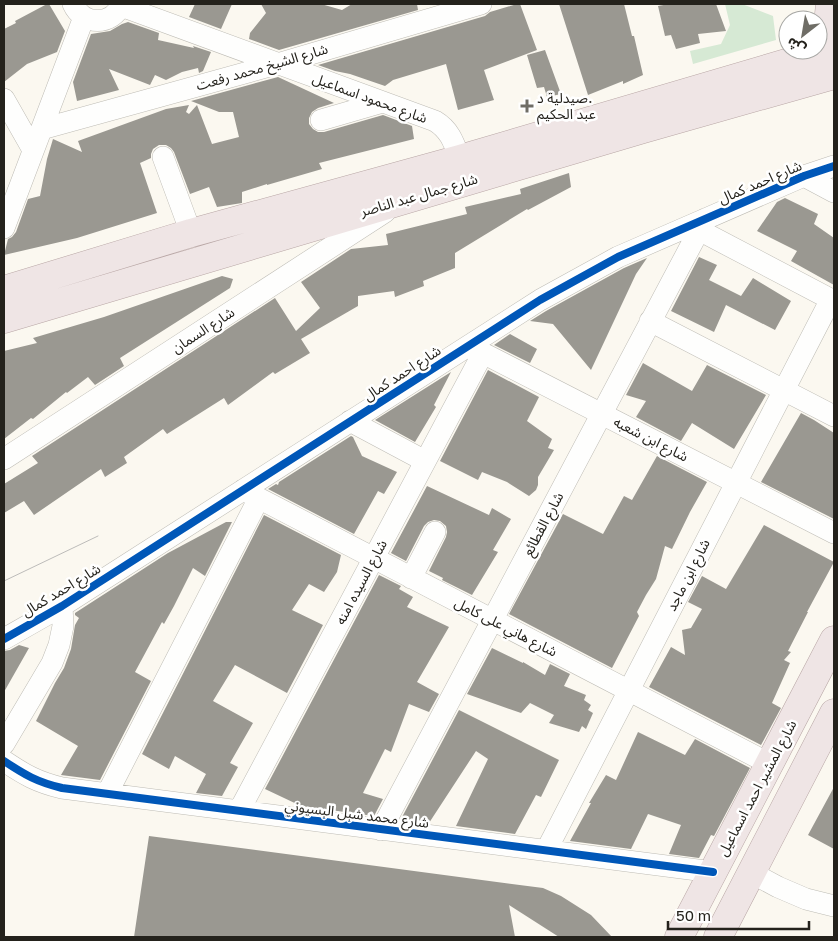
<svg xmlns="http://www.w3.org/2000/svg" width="838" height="941" viewBox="0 0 838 941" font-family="'Golos Text','Noto Sans Arabic',sans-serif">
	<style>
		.green { fill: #d6e9d4 }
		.building { fill: #9a9891 }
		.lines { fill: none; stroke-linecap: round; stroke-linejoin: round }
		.minor-casing { stroke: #bebcb5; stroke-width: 22 }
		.major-casing { stroke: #b8a6a5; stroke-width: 29 }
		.minor { stroke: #fefefd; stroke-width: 21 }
		.major { stroke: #efe5e5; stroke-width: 28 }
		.tram { stroke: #bdbcba; stroke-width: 1 }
		.cycleway-casing { stroke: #fff; stroke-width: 11 }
		.cycleway { stroke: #0057b8; stroke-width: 8 }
		.poi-dot { fill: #6f6d66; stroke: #fff; stroke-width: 2 }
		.labels { text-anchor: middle; stroke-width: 5; stroke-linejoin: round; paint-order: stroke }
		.street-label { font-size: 14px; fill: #24221c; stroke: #fff }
		.poi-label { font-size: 14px; fill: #24221c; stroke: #fff; text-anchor: start }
	</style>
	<rect width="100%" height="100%" fill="#fbf8f0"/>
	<path class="green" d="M 725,4 L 742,4 L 773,16 L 776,40 L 693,64 L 690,51 L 721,44 L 730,25 Z"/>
	<path class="building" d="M 47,4 L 49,4 L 65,31 L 57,52 L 27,64 L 4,82 L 4,29 L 16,23 L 15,21 Z
		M 195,4 L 232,4 L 221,29 L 189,17 Z
		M 261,4 L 321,4 L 342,10 L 352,4 L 417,4 L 418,10 L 279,50 L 249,39 L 250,33 L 266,13 Z
		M 517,4 L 520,4 L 537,50 L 484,70 L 494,100 L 458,110 L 446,64 L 393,80 L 385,86 L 350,74 L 335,71 L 318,65 L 485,16 L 490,12 Z
		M 559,4 L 624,4 L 632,36 L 634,36 L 643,75 L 623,84 L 623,81 L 588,95 Z
		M 669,4 L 716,4 L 726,31 L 698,34 L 700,43 L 676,49 L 671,35 L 665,36 L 658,6 Z
		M 128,22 L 159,33 L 158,40 L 194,48 L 193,46 L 211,52 L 203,71 L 199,73 L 198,68 L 182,72 L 166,80 L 155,75 L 150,85 L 109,69 L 119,90 L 77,101 L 73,82 L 91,34 L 110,31 L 122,24 Z
		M 545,50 L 561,94 L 547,97 L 544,87 L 537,88 L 527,55 Z
		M 278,77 L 334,103 L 318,108 L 312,112 L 309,118 L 309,124 L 313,129 L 318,132 L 324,132 L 383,115 L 412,126 L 414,139 L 319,163 L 322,169 L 267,185 L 267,184 L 242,192 L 242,203 L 217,207 L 209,187 L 190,194 L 174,152 L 171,148 L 166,145 L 159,145 L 153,149 L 151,154 L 151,158 L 140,163 L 157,213 L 77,238 L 4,255 L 8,239 L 12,237 L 16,232 L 28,199 L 40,196 L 47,159 L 53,139 L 82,152 L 78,141 L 166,109 L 189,105 L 186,112 L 189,114 L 197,105 L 212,144 L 239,137 L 233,112 L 219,112 L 191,101 Z
		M 569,173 L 571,187 L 528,210 L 527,209 L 455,253 L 455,268 L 423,281 L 424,286 L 395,297 L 394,291 L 358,296 L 358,306 L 301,339 L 310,353 L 275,374 L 273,372 L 228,405 L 224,398 L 167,434 L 163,429 L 124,457 L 127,463 L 105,477 L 101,469 L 34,515 L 24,501 L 4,513 L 4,484 L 38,463 L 32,456 L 275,298 L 296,331 L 320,308 L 301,282 L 351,249 L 388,245 L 386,234 L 467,214 L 465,207 L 521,194 L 520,189 Z
		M 785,198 L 818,214 L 814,224 L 834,238 L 834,285 L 791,261 L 797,251 L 757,231 L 777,202 Z
		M 699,257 L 717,265 L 709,280 L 741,296 L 753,278 L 791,301 L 775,330 L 726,305 L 714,332 L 671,311 Z
		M 647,258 L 636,274 L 591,370 L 553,324 L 530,321 L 546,311 L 624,268 Z
		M 222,276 L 233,279 L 230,288 L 120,358 L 124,366 L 95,385 L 88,377 L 67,393 L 66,392 L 33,419 L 31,418 L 4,439 L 4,351 L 37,343 L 33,338 L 104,317 Z
		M 510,334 L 537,349 L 530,363 L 494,345 Z
		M 643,363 L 692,391 L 707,365 L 766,395 L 734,449 L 692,423 L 681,441 L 636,417 L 646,401 L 626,395 Z
		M 488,370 L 539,397 L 527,421 L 552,439 L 548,448 L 554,450 L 538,477 L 538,485 L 536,490 L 529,496 L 507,482 L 482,472 L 478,480 L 440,461 Z
		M 451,372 L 434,405 L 436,407 L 415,442 L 375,420 Z
		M 801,413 L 814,420 L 834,433 L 834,519 L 761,482 Z
		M 351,436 L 353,437 L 362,456 L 397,472 L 384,494 L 378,491 L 354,534 L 268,489 L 276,484 L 278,485 L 279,482 Z
		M 657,456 L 707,482 L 690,512 L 672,549 L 665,546 L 656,579 L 646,595 L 637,612 L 639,616 L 612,668 L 509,614 L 563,514 L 603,534 L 624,496 L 632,500 Z
		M 427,486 L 489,515 L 492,508 L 511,519 L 493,550 L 498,552 L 472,595 L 442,580 L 443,578 L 429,571 L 446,537 L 447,532 L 446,526 L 440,521 L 434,520 L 428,522 L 424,526 L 406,561 L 391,553 Z
		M 264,515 L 341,555 L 337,572 L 324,592 L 309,584 L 292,610 L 323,625 L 287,693 L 235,665 L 213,701 L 253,723 L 230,763 L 238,767 L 222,796 L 196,793 L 206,774 L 175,756 L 169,769 L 142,754 Z
		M 226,522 L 232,522 L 205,576 L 193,568 L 174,606 L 164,624 L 162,622 L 135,672 L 151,681 L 100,780 L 61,775 L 78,746 L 36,721 L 55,683 L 64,668 L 71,649 L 75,625 L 79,618 L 75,615 L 75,613 L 168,553 Z
		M 764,525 L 834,562 L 807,612 L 808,612 L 788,651 L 791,652 L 784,660 L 790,663 L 772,703 L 781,708 L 761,745 L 649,687 L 671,647 L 685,655 L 682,630 L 691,628 L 702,609 L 688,602 L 702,576 L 726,589 Z
		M 379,575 L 401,586 L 399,589 L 413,597 L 407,607 L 449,627 L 417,682 L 439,694 L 429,712 L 409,704 L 391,752 L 385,749 L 363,793 L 383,799 L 374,816 L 301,806 L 265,789 Z
		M 19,645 L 29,648 L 4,692 L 4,651 L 10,650 Z
		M 492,648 L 523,663 L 523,662 L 545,675 L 550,664 L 570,674 L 564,686 L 586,695 L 584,700 L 591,705 L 588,710 L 593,713 L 586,729 L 582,726 L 579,732 L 549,723 L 554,715 L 530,703 L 521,713 L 467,694 Z
		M 459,710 L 559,760 L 541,797 L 536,795 L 515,834 L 456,826 L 488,759 L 476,751 L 429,823 L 401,819 Z
		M 638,732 L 685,755 L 695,739 L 750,768 L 714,836 L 711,835 L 699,858 L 669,854 L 681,825 L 648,814 L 631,849 L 570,841 L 591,803 L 589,803 L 606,775 L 616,780 Z
		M 834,787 L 834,849 L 808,835 Z
		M 149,836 L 543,888 L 561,896 L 591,915 L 612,937 L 559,937 L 509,905 L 515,937 L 134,937 Z"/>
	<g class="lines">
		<g class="minor-casing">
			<path id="minor" d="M 73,4 C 83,26 112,26 122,4
				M 121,6 L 435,121 C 450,130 454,143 460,159
				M 4,99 L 33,150
				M 321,120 L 383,102
				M 42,129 L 277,64 L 481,4
				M 163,157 L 191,233
				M 804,176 L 834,192
				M 4,228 L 84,17
				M 699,230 L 834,301
				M 650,321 L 834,416
				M 471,347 L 834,533
				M 350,421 L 425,461
				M 4,459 L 385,212
				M 243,490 L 770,764
				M 411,578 L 435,532
				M 4,639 L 62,606 L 540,300 L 618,257 L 804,176 L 834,166
				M 4,744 L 52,663 L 59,645 L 63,626 L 62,606
				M 4,761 C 25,775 37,782 62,788 L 713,872
				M 107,794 L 259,498
				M 239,811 L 483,353
				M 381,830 L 705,219
				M 546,851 L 831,299
				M 752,873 L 778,887 L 806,899 L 834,906"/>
		</g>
		<g class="major-casing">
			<path id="major" d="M 828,50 L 828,24 L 830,4
				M 4,290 L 191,233 L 460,159 L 834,49
				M 4,319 L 643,129 L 834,75
				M 679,937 L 834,640
				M 718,937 L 834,713"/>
		</g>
		<use href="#minor" class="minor"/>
		<use href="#major" class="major"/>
		<path class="tram" d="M 4,581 L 98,536"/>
		<g class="cycleway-casing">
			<path id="cycleway" d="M 4,639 L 62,606 L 540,300 L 618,257 L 804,176 L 834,166
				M 4,761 C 25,775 37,782 62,788 L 713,872"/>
		</g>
		<use href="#cycleway" class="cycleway"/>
	</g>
	<path class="poi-dot" d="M524.5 98.5h5v5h5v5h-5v5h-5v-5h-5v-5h5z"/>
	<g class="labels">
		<g class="street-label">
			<text transform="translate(262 67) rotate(-16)" y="5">شارع الشيخ محمد رفعت</text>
			<text transform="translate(370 98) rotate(20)" y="5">شارع محمود اسماعيل</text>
			<text transform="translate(760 182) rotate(-23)" y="5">شارع احمد كمال</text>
			<text transform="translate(419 195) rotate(-16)" y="5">شارع جمال عبد الناصر</text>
			<text transform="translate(203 330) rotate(-33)" y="5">شارع السمان</text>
			<text transform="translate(402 373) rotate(-33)" y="5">شارع احمد كمال</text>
			<text transform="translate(651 439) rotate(27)" y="5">شارع ابن شعبه</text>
			<text transform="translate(543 524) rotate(-62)" y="5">شارع القطائع</text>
			<text transform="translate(688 575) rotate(-63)" y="5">شارع ابن ماجد</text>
			<text transform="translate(361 582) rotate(-62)" y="5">شارع السيده امنه</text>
			<text transform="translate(61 590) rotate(-31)" y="5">شارع احمد كمال</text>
			<text transform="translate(506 627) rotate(27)" y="5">شارع هاني على كامل</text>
			<text transform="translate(757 788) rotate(-62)" y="5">شارع المشير احمد اسماعيل</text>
			<text transform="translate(357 814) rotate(7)" y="5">شارع محمد شبل البسيوني</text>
		</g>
		<g class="poi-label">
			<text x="537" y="103">صيدلية د.<tspan x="537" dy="16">عبد الحكيم</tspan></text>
		</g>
	</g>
	<rect width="838" height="941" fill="none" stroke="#24221c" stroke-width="10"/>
	<g transform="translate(803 35) rotate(211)"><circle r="24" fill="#ffffff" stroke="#a7a7a4"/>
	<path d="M0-4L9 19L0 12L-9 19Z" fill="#6f6d66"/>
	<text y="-8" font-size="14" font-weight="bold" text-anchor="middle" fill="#24221c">ش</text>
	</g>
	<path d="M668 921v8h141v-8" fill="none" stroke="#24221c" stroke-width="2.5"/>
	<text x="676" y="921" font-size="15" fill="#24221c" stroke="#ffffff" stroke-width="4" paint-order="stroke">50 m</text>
</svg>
